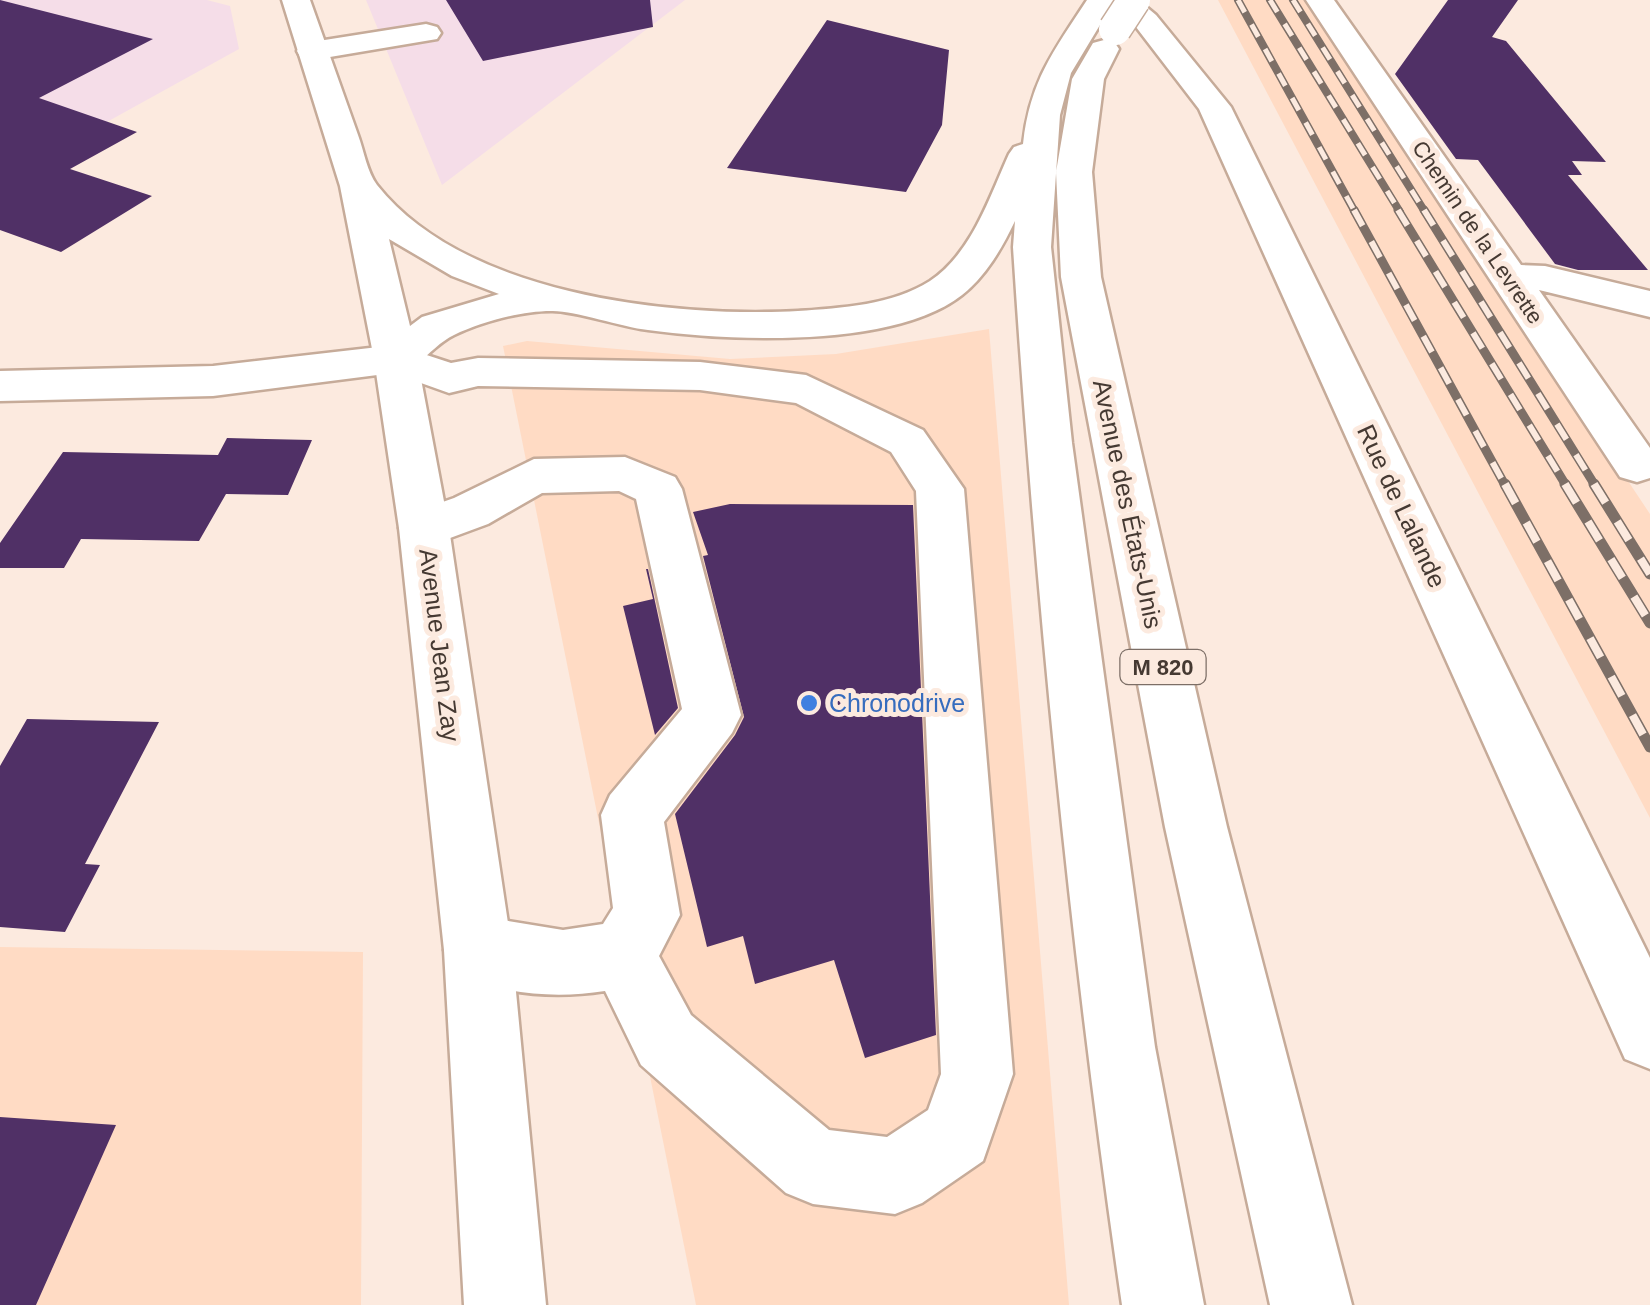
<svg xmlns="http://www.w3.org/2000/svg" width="1650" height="1305" viewBox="0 0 1650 1305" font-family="Helvetica,sans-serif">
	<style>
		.built { fill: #ffdbc4 }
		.industrial { fill: #f5dde8 }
		.building { fill: #503066 }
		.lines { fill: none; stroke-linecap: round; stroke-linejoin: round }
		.minor-casing { stroke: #c6ab99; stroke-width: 5 }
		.major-casing { stroke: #c6ab99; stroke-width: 5 }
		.minor { fill: #fff; fill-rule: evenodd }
		.major { fill: #fff; fill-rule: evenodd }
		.rail-far2-casing { stroke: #7d6f67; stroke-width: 8 }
		.rail-far1-casing { stroke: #7d6f67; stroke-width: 9 }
		.rail-casing { stroke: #7d6f67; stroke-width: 11 }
		.rail-far2 { stroke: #fceadf; stroke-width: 5; stroke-dasharray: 14; stroke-linecap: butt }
		.rail-far1 { stroke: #fceadf; stroke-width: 6; stroke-dasharray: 18; stroke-linecap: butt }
		.rail { stroke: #fceadf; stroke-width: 8; stroke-dasharray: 22; stroke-linecap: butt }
		.major-bridge-casing { stroke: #c6ab99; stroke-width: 35; stroke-linecap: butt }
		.major-bridge { stroke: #fff; stroke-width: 32 }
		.shop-dot { fill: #3f7fe0; stroke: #fceadf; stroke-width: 4 }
		.labels { text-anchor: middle; stroke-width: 10; stroke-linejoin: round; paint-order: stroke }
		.far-street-label { font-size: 22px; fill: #453932; stroke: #fceadf }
		.shield { fill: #fceadf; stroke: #7c6e66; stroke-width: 2.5 }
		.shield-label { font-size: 22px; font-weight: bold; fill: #453932 }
		.street-label { font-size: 25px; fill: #453932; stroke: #fceadf }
		.shop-label { font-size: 25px; fill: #366cbe; stroke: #fceadf; text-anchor: start }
	</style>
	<rect width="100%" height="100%" fill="#fceadf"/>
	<path class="built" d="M 1218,0 L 1308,0 L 1650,514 L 1650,818 Z
		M 989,329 L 1069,1305 L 696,1305 L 503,346 L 527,341 L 730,359 L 836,354 Z
		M 0,947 L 363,952 L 361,1305 L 0,1305 Z"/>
	<path class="industrial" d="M 0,0 L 207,0 L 230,6 L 239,49 L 0,181 Z
		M 366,0 L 685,0 L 442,185 Z"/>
	<path class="building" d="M 0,0 L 153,39 L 39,98 L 137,132 L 70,169 L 152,196 L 61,252 L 0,230 Z
		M 446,0 L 650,0 L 653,27 L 483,61 Z
		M 1448,0 L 1518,0 L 1492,37 L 1506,41 L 1606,162 L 1572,161 L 1582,175 L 1568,175 L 1648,270 L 1578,270 L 1555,264 L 1478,160 L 1456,159 L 1395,74 Z
		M 827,20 L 949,50 L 942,125 L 906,192 L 727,168 Z
		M 227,438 L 312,440 L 288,495 L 226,494 L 199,541 L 81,539 L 64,568 L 0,568 L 0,543 L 63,452 L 218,455 Z
		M 730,504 L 913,505 L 936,1035 L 865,1058 L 834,960 L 755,984 L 743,936 L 707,947 L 675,814 L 735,735 L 744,717 L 703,556 L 708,555 L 693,512 Z
		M 646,569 L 648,569 L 678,708 L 655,735 L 623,606 L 653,599 Z
		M 27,719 L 159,722 L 85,864 L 100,865 L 65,932 L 0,927 L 0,766 Z
		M 0,1117 L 116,1125 L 36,1305 L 0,1305 Z"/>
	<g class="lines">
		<g class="minor-casing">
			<path id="minor" d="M 1107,0 L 1138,0 L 1156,15 L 1231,107 L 1650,958 L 1650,1069 L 1625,1059 L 1199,109 L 1136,27 Z
				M 1306,0 L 1334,0 L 1521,265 L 1545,266 L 1650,291 L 1650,317 L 1539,290 L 1650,448 L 1650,478 L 1637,482 L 1620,477 Z
				M 426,24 L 437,27 L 441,33 L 437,39 L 312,60 L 301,58 L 297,51 L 301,44 L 312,42 Z
				M 396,345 L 451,363 L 478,358 L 700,362 L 806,375 L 923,430 L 964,489 L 1013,1074 L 983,1161 L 922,1203 L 895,1214 L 813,1204 L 786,1193 L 641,1065 L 605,991 C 554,999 502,994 454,974 L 444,950 L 454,926 L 478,916 L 563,930 L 603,924 L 613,908 L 601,815 L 610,795 L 682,709 L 636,499 L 619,491 L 542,493 L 488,524 L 442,541 L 424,547 L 406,541 L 399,528 L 406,515 L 454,498 L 534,459 L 625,457 L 675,477 L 682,489 L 741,715 L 732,733 L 664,822 L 680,915 L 659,956 L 691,1015 L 829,1130 L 887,1137 L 928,1110 L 941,1074 L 916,491 L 891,452 L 796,403 L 700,390 L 478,386 L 449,393 L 393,373 L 213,396 L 0,401 L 0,371 L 213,366 Z"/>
		</g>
		<g class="major-casing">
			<path id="major" d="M 282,0 L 310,0 C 326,45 342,90 358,135 C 364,151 367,172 377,185 C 463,294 669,318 798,311 C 842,308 892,305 930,281 C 972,253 989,198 1009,154 L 1014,147 L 1023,144 C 1030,81 1053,52 1087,0 L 1115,0 L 1071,73 L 1060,115 L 1051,247 L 1072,443 L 1155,1047 L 1204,1305 L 1122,1305 C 1071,954 1036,601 1013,247 L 1015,221 C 1002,248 986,276 962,295 C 893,349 730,341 648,330 C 621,327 573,310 551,311 C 521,311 481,322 454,335 C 441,341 429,354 418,363 L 449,528 L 512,950 L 546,1305 L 464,1305 L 444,950 L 399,528 L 374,359 L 340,186 ZM 389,239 L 452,276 L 499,294 L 422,317 L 410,326 Z
				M 1104,40 L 1115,43 L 1119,49 L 1104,79 L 1092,172 L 1101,277 L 1227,827 L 1352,1305 L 1270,1305 L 1165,827 L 1061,277 L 1056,172 L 1072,79 L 1093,43 Z"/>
		</g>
		<use href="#minor" class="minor"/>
		<use href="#major" class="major"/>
		<g class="rail-far2-casing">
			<path id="rail-far2" d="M 1238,0 L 1355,212
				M 1270,0 L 1400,212
				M 1293,0 L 1425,212"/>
		</g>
		<g class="rail-far1-casing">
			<path id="rail-far1" d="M 1354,210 L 1506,487
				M 1398,210 L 1567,487
				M 1424,210 L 1596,487"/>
		</g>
		<g class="rail-casing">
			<path id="rail" d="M 1505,484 L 1650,747
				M 1565,484 L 1650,623
				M 1594,484 L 1650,574"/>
		</g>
		<use href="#rail-far2" class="rail-far2"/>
		<use href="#rail-far1" class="rail-far1"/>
		<use href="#rail" class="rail"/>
		<g class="major-bridge-casing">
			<path id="major-bridge" d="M 1115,29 L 1134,0"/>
		</g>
		<use href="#major-bridge" class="major-bridge"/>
	</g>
	<circle class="shop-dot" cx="809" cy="703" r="10"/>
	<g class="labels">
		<g class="far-street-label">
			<text transform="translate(1478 232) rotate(56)" y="8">Chemin de la Levrette</text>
		</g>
		<rect class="shield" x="1120.5" y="650" width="85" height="34" rx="8"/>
		<g class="shield-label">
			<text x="1163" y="675">M 820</text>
		</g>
		<g class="street-label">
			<text transform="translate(1128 504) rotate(78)" y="9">Avenue des États-Unis</text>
			<text transform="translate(1402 506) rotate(65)" y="9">Rue de Lalande</text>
			<text transform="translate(440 645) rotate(83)" y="9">Avenue Jean Zay</text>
		</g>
		<g class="shop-label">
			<text x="829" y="712">Chronodrive</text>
		</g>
	</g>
</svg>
